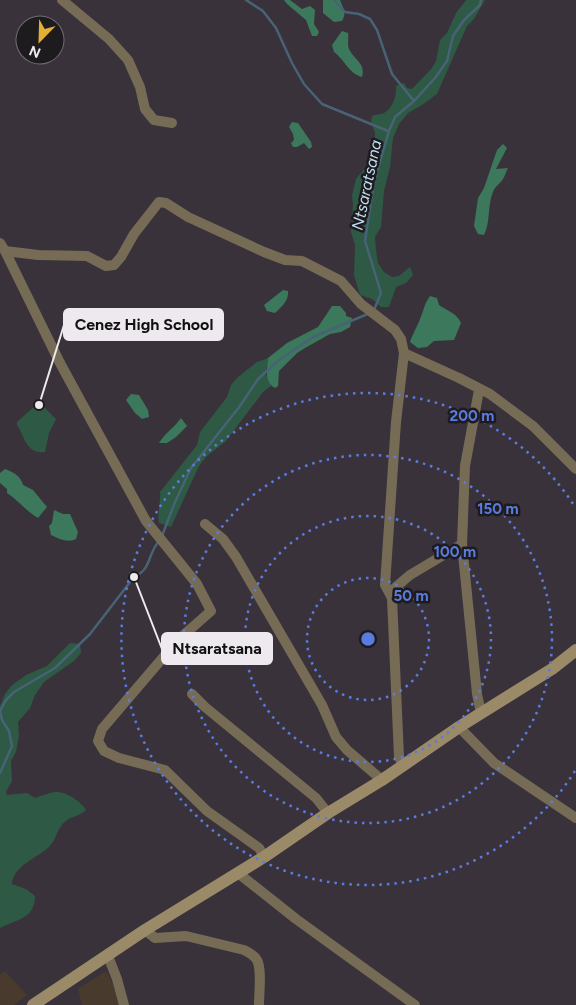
<svg xmlns="http://www.w3.org/2000/svg" width="576" height="1005" viewBox="0 0 576 1005" font-family="Figtree,sans-serif">
	<style>
		.industrial { fill: #483a2c }
		.green { fill: #2e5944 }
		.forest { fill: #3c785b }
		.lines { fill: none; stroke-linecap: round; stroke-linejoin: round }
		.stream { stroke: #476375; stroke-width: 2.5 }
		.minor { stroke: #766c56; stroke-width: 10 }
		.secondary { stroke: #9a8a67; stroke-width: 12 }
		.ring { fill: none; stroke: #5b7cdf; stroke-width: 2.5; stroke-dasharray: 2.5 5 }
		.labels { text-anchor: middle; stroke-width: 5; stroke-linejoin: round; paint-order: stroke }
		.water-label { font-size: 16px; font-style: italic; fill: #c0def3; stroke: #1e1b1f }
		.centre { fill: #5b7cdf; stroke: #1e1b1f; stroke-width: 2.5 }
		.ring-label { font-size: 15px; text-anchor: middle; font-weight: bold; fill: #5b7cdf; stroke: #1e1b1f; stroke-width: 5; stroke-linejoin: round; paint-order: stroke }
		.leader { fill: none; stroke: #ede9ee; stroke-width: 2 }
		.callout-dot { fill: #ede9ee; stroke: #1e1b1f; stroke-width: 2 }
		.callout { fill: #ede9ee; stroke: #ede9ee; stroke-width: 2 }
		.callout-label { font-size: 16px; text-anchor: middle; font-weight: bold; fill: #111 }
	</style>
	<rect width="100%" height="100%" fill="#39323b"/>
	<path class="industrial" d="M 5,971 L 27,995 L 14,1005 L 0,1005 L 0,975 Z
		M 106,971 L 113,984 L 119,1005 L 82,1005 L 78,989 Z"/>
	<path class="green" d="M 466,0 L 485,0 L 474,19 L 467,26 L 437,94 L 422,105 L 408,113 L 399,124 L 393,138 L 390,167 L 384,191 L 381,227 L 375,237 L 376,250 L 378,263 L 384,272 L 392,277 L 399,276 L 410,267 L 413,275 L 406,283 L 396,287 L 389,307 L 381,307 L 372,299 L 360,295 L 354,275 L 355,245 L 351,232 L 353,205 L 352,195 L 356,179 L 374,157 L 375,133 L 371,122 L 372,116 C 376,114 380,115 384,113 C 393,108 397,95 396,86 L 404,83 L 407,88 L 412,89 L 432,68 L 436,61 L 440,40 L 447,33 L 456,13 Z
		M 268,358 L 266,374 L 271,386 L 263,392 L 226,441 L 206,457 L 199,466 L 171,527 L 159,523 C 157,512 161,503 160,492 L 197,445 L 200,432 L 227,397 L 231,385 L 238,377 L 257,362 Z
		M 36,405 L 43,406 L 56,419 L 49,433 L 45,452 C 25,454 25,436 17,425 L 17,422 Z
		M 70,643 L 80,644 L 81,653 L 74,661 L 44,682 L 35,695 L 30,708 L 18,722 L 19,736 L 16,752 L 11,761 L 12,781 L 6,792 L 7,795 L 27,793 L 35,798 C 41,796 48,793 55,792 C 65,791 81,801 86,810 C 80,816 72,816 66,821 C 57,827 57,839 49,847 C 37,858 13,866 12,884 L 26,889 L 35,896 C 35,919 17,919 0,928 L 0,706 L 5,694 L 11,686 L 26,675 L 47,666 Z"/>
	<path class="forest" d="M 284,0 L 290,0 L 302,9 L 310,6 L 315,10 L 314,24 L 319,32 L 317,36 L 312,36 L 306,20 L 287,4 Z
		M 323,0 L 340,0 C 343,8 347,13 342,21 L 334,22 L 323,13 Z
		M 342,31 L 348,33 C 349,38 347,44 349,49 C 354,60 366,63 362,77 C 348,73 345,60 334,52 L 332,45 Z
		M 292,122 L 298,123 L 311,142 L 312,147 L 309,149 L 304,143 L 297,147 L 293,147 L 291,143 L 294,140 L 293,134 L 289,127 Z
		M 503,144 L 507,148 L 496,169 L 508,168 C 506,171 505,176 503,179 C 500,184 495,186 493,192 C 487,206 491,221 484,235 L 478,234 L 474,226 L 478,198 L 484,188 L 497,150 Z
		M 283,290 L 288,291 C 289,301 281,307 275,313 L 267,311 L 264,305 Z
		M 430,296 L 437,298 L 439,305 C 447,311 456,312 461,323 L 454,340 L 434,341 L 427,347 L 418,348 L 410,342 C 413,333 417,327 420,319 C 424,310 424,304 430,296 Z
		M 332,306 L 340,306 L 346,313 L 346,316 L 352,318 L 350,327 L 341,332 L 330,334 L 305,348 L 297,353 L 279,371 L 278,386 L 275,388 C 264,382 267,369 268,358 L 287,343 L 318,327 Z
		M 131,394 L 139,395 L 148,410 L 149,417 L 142,419 L 135,413 L 126,400 Z
		M 181,418 L 187,426 L 176,437 L 167,443 L 159,443 C 165,433 174,428 181,418 Z
		M 5,469 C 13,472 21,476 23,485 L 33,490 L 47,507 L 38,518 C 26,511 19,501 7,493 L 7,489 L 0,483 L 0,473 Z
		M 54,510 L 63,514 L 70,514 L 78,532 L 76,539 C 68,543 59,539 51,535 L 49,526 L 52,523 Z"/>
	<g class="lines">
		<path class="stream" d="M 246,0 L 263,11 L 276,28 L 292,63 L 304,84 L 322,104 L 388,131
			M 334,0 L 345,12 L 359,14 L 370,19 L 377,30 L 392,74 L 414,101
			M 374,310 L 381,293 L 365,241 L 374,182 L 389,131 L 395,117 L 414,101 L 435,78 L 447,61 L 453,36 L 464,20 L 480,5 L 481,0
			M 162,536 L 175,502 L 191,468 L 240,406 L 258,379 L 279,360 L 313,337 L 370,313
			M 0,773 L 12,746 L 9,731 L 2,720 L 0,711 L 6,700 L 14,692 L 55,668 L 90,634 L 134,577 C 152,569 147,555 159,541"/>
		<path class="minor" d="M 62,0 L 109,39 L 128,60 L 140,87 L 145,109 L 154,120 L 172,123
			M 0,243 L 5,251 L 38,255 L 87,256 L 106,266 L 114,265 L 121,257 L 134,234 L 159,202 L 166,203 L 188,217 L 264,252 L 285,260 L 302,261 L 341,281 L 361,304 L 395,330 L 401,339 L 404,353 L 459,378 L 490,394 L 533,426 L 576,469
			M 5,251 L 60,363 L 146,521 L 197,584 L 211,611 L 178,640 L 102,729 L 98,741 L 104,751 L 119,758 L 165,770 L 207,811 L 259,848 L 264,857
			M 479,390 L 465,466 L 462,544 L 477,694 L 481,713
			M 205,524 L 223,539 L 236,557 L 322,705 L 336,737 L 347,750 L 382,780
			M 390,592 L 410,575 L 462,544
			M 192,694 L 205,707 L 316,798 L 328,813
			M 459,727 L 494,763 L 576,818
			M 404,766 L 399,757 L 392,598 L 385,585 L 396,422 L 404,353
			M 238,873 L 296,919 L 415,1005
			M 145,930 L 155,938 L 186,936 L 244,950 C 248,952 254,955 257,960 C 262,969 259,994 259,1005
			M 108,956 L 117,979 L 124,1005"/>
		<path class="secondary" d="M 33,1005 L 145,930 L 264,857 L 328,813 L 382,780 L 459,727 L 552,669 L 576,650"/>
	</g>
	<g class="ring">
		<circle cx="368" cy="639" r="61"/>
		<circle cx="368" cy="639" r="123"/>
		<circle cx="368" cy="639" r="184"/>
		<path d="M575 771A246 246 0 1 1 575 507"/>
	</g>
	<g class="labels">
		<g class="water-label">
			<text transform="translate(366 185) rotate(-78)" y="6">Ntsaratsana</text>
		</g>
	</g>
	<circle cx="368" cy="639" r="8" class="centre"/>
	<g class="ring-label">
		<text x="472" y="421">200 m</text>
		<text x="498" y="514">150 m</text>
		<text x="455" y="557">100 m</text>
		<text x="411" y="601">50 m</text>
	</g>
	<path class="leader" d="M39 405L64 325M134 577L162 649"/>
	<g class="callout-dot">
		<circle cx="39" cy="405" r="5"/>
		<circle cx="134" cy="577" r="5"/>
	</g>
	<g class="callout">
		<rect x="64" y="309" width="159" height="31" rx="5"/>
		<rect x="162" y="633" width="110" height="31" rx="5"/>
	</g>
	<g class="callout-label">
		<text x="144" y="330">Cenez High School</text>
		<text x="217" y="654">Ntsaratsana</text>
	</g>
	<g transform="translate(40 40) rotate(203)"><circle r="24" fill="#1e1b1f" stroke="#716d72"/>
	<path d="M0-4L9 19L0 12L-9 19Z" fill="#e2af34"/>
	<text y="-8" font-size="14" font-weight="bold" text-anchor="middle" fill="#ede9ee">N</text>
	</g>
</svg>
